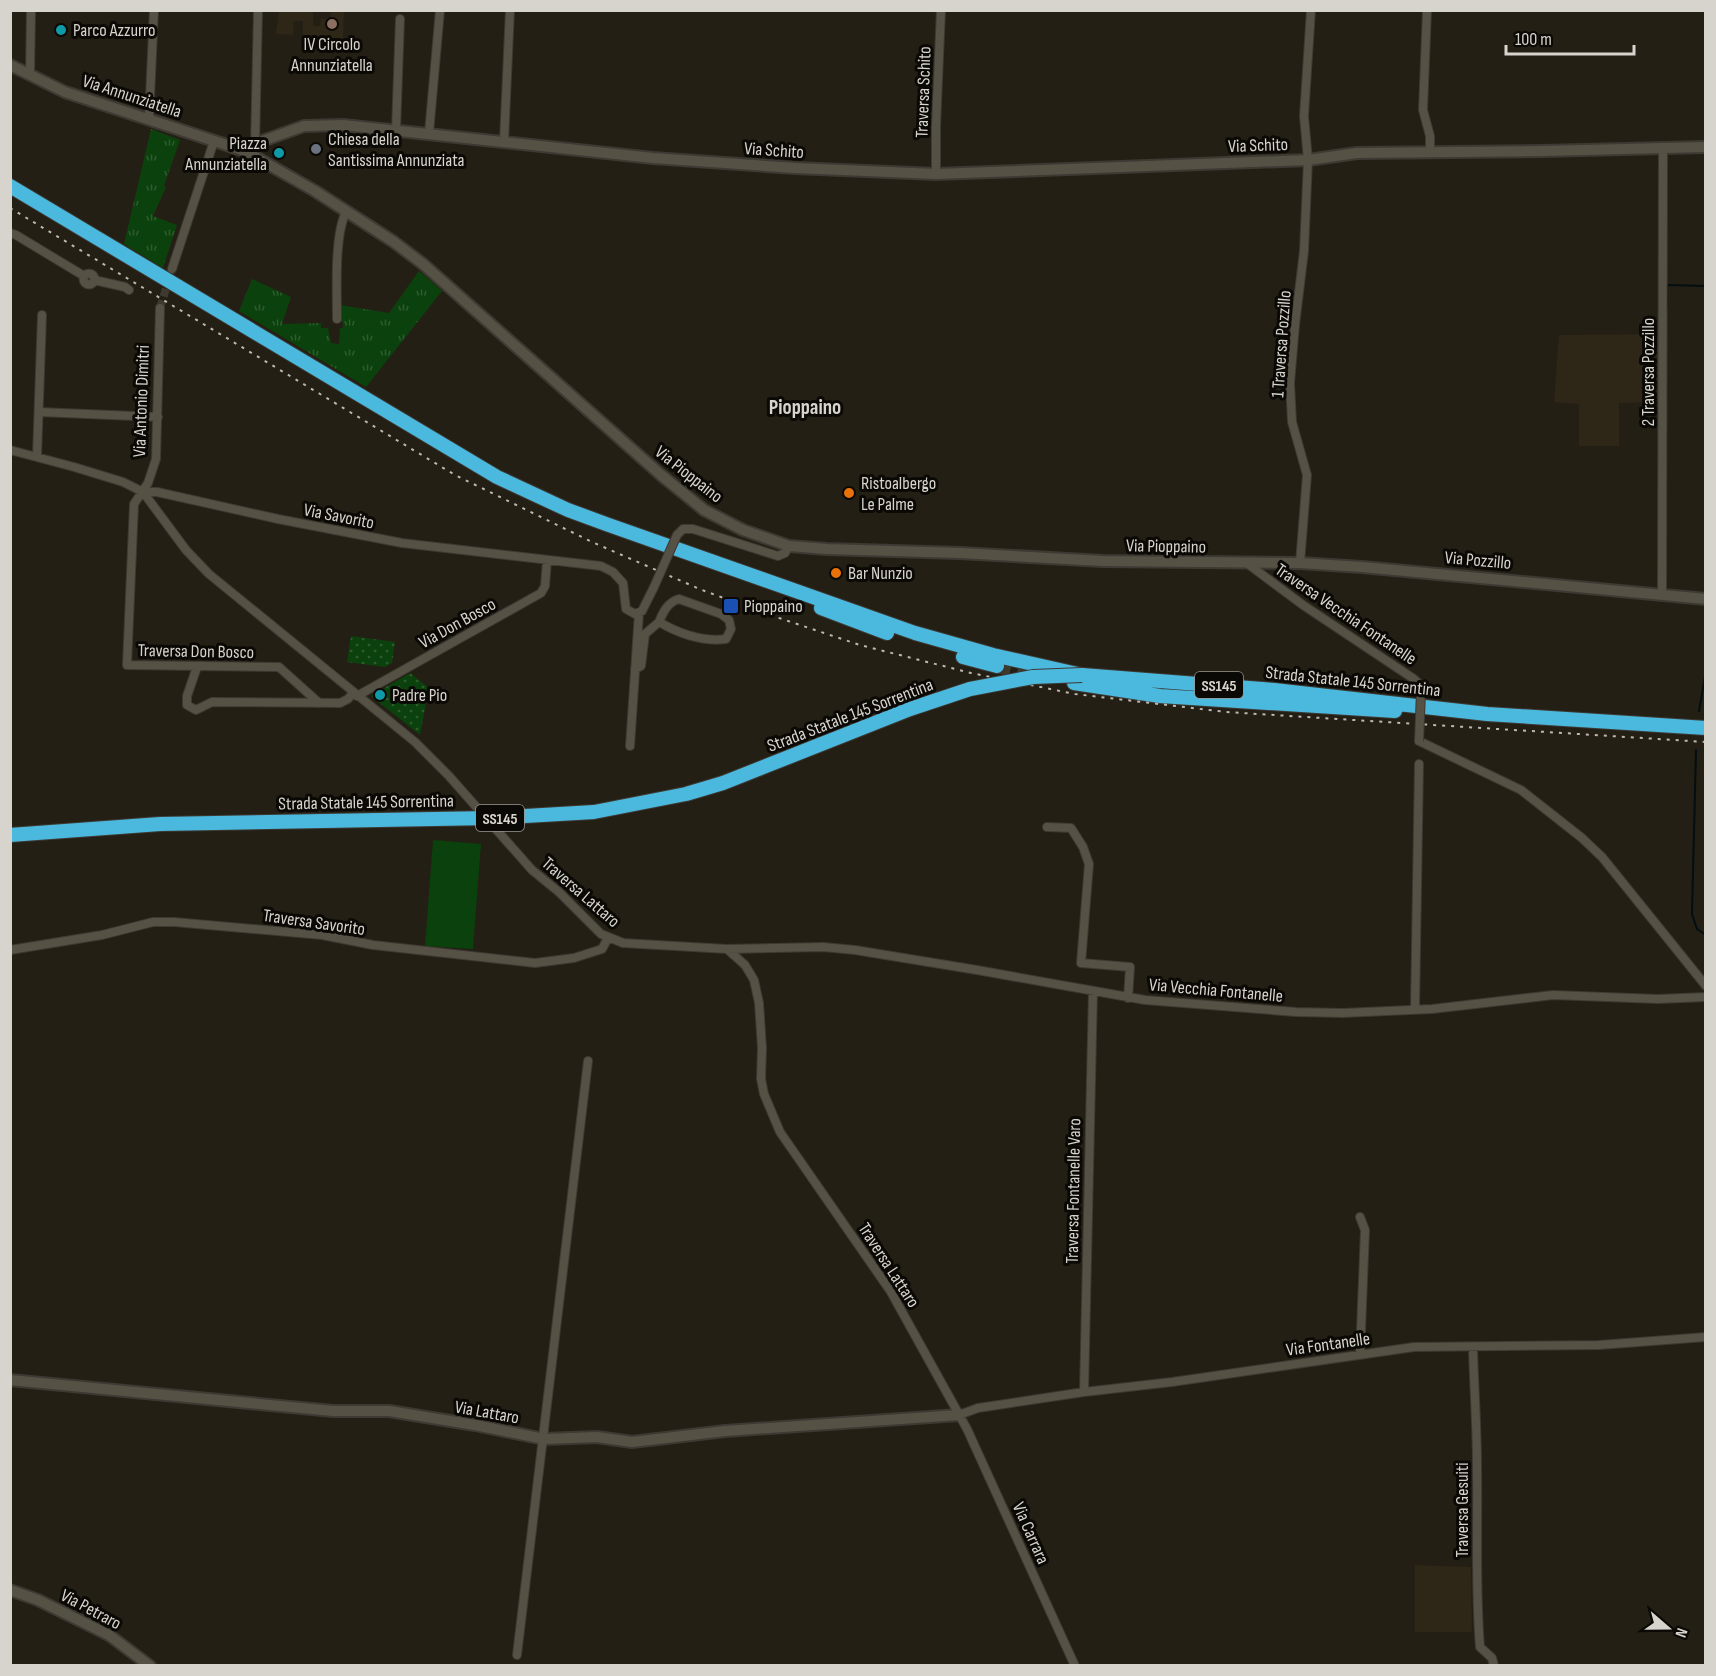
<svg xmlns="http://www.w3.org/2000/svg" width="1716" height="1676" viewBox="0 0 1716 1676" font-family="'Sofia Sans Condensed',sans-serif">
	<style>
		.built { fill: #2e2616 }
		.grass { fill: url(#grass-tufts) }
		.park { fill: url(#park-dots) }
		.pitch { fill: #0b410c }
		.lines { fill: none; stroke-linecap: round; stroke-linejoin: round }
		.stream { stroke: #020e12; stroke-width: 2 }
		.street-tunnel { stroke: #3f3a30; stroke-width: 8; stroke-dasharray: 8 4; stroke-linecap: butt }
		.highway-tunnel { stroke: #3f3a30; stroke-width: 14; stroke-dasharray: 14 7; stroke-linecap: butt }
		.street-casing { stroke: #3d3933; stroke-width: 10 }
		.secondary-casing { stroke: #3d3933; stroke-width: 14 }
		.highway-casing { stroke: #3d3933; stroke-width: 16 }
		.street { stroke: #565145; stroke-width: 8 }
		.secondary { stroke: #565145; stroke-width: 10 }
		.highway { stroke: #4bb8de; stroke-width: 14 }
		.rail { stroke: #bdb9b2; stroke-width: 2; stroke-dasharray: 3 6; stroke-linecap: butt }
		.street-bridge-casing { stroke: #3d3933; stroke-width: 10; stroke-linecap: butt }
		.highway-bridge-casing { stroke: #3d3933; stroke-width: 16; stroke-linecap: butt }
		.street-bridge { stroke: #565145; stroke-width: 8 }
		.highway-bridge { stroke: #4bb8de; stroke-width: 14 }
		.education-dot { fill: #8d6e63; stroke: #0b0905; stroke-width: 2 }
		.culture-dot { fill: #0f9aa8; stroke: #0b0905; stroke-width: 2 }
		.worship-dot { fill: #6b7280; stroke: #0b0905; stroke-width: 2 }
		.food-dot { fill: #e8710a; stroke: #0b0905; stroke-width: 2 }
		.transit-dot { fill: #1a4fb4; stroke: #0b0905; stroke-width: 2 }
		.labels { text-anchor: middle; stroke-width: 6; stroke-linejoin: round; paint-order: stroke }
		.shield { fill: #0b0905; stroke: #9a9691; stroke-width: 1.5 }
		.shield-label { font-size: 16px; font-weight: bold; fill: #d7d3cd }
		.poi-label { font-size: 18px; fill: #d7d3cd; stroke: #0b0905; text-anchor: start }
		.street-label { font-size: 18px; fill: #d7d3cd; stroke: #0b0905 }
		.quarter-label { font-size: 21px; font-weight: bold; fill: #d7d3cd; stroke: #0b0905 }
	</style>
	<defs>
		<pattern id="grass-tufts" width="24" height="20" patternUnits="userSpaceOnUse" patternTransform="scale(1.5)"><rect width="24" height="20" fill="#0b410c"/><path d="M3 7l-1-3M5 7V3M7 7l1-3M15 17l-1-3M17 17v-4M19 17l1-3" fill="none" stroke="#2e5c2e"/></pattern>
		<pattern id="park-dots" width="8" height="8" patternUnits="userSpaceOnUse" patternTransform="scale(1.5)"><rect width="8" height="8" fill="#0b410c"/><path d="M2 2h.1M6 6h.1" fill="none" stroke="#2e5c2e" stroke-width="1.8" stroke-linecap="round"/></pattern>
	</defs>
	<rect width="100%" height="100%" fill="#241f14"/>
	<path class="built" d="M 313,11 L 313,26 L 320,26 L 321,19 L 331,19 L 331,11 L 313,11 L 344,11 L 343,39 L 303,37 L 303,21 L 294,21 L 293,35 L 276,34 L 279,11 Z
		M 1660,334 L 1659,402 L 1619,403 L 1619,446 L 1579,446 L 1579,404 L 1554,402 L 1559,335 Z
		M 1415,1565 L 1471,1567 L 1472,1632 L 1415,1632 Z"/>
	<path class="grass" d="M 151,129 L 180,140 L 164,186 L 166,187 L 153,216 L 177,225 L 163,268 L 124,244 Z
		M 419,271 L 442,291 L 366,387 L 239,311 L 252,279 L 291,297 L 282,324 L 321,323 L 321,328 L 328,328 L 331,343 L 339,344 L 340,328 L 343,328 L 343,322 L 340,322 L 340,305 L 389,313 Z"/>
	<path class="park" d="M 351,636 L 395,642 L 392,663 L 385,667 L 347,662 Z
		M 410,673 L 429,688 L 420,735 L 371,696 Z"/>
	<path class="pitch" d="M 433,840 L 481,844 L 473,949 L 425,946 Z"/>
	<g class="lines">
		<path class="stream" d="M 1667,309 L 1667,285 L 1706,286
			M 1699,711 L 1706,671
			M 1696,750 L 1692,914 L 1697,929 L 1706,935"/>
		<path class="street-tunnel" d="M 160,308 L 169,279"/>
		<path class="highway-tunnel" d="M 997,666 L 1039,676"/>
		<g class="street-casing">
			<path id="street" d="M 1427,10 L 1423,110 L 1430,136 L 1430,152
				M 30,75 L 31,10
				M 149,119 L 154,10
				M 396,130 L 400,19
				M 429,133 L 440,10
				M 504,141 L 510,10
				M 255,146 L 258,10
				M 936,174 L 936,126 L 941,10
				M 10,233 L 16,235 L 84,276
				M 172,269 L 214,141
				M83.5 279a5.5 5.5 0 1 1 11 0a5.5 5.5 0 1 1-11 0Z
				M 94,280 L 125,287 L 129,290
				M 160,308 L 156,459 L 148,483 L 134,504 L 127,665 L 279,667 L 319,703
				M 337,319 C 337,291 334,236 346,212
				M 39,412 L 158,417
				M 10,450 L 74,467 L 123,482 L 143,492 L 157,492 L 278,519 L 402,543 L 601,566 L 613,572 L 623,583 L 626,609 L 635,614 L 642,611 L 654,587
				M 37,456 L 42,315
				M 143,492 L 186,550 L 209,574 L 415,742 L 449,776 L 532,870 L 559,892 L 601,934 L 623,943 L 727,949 L 745,965 L 754,980 L 759,1003 L 762,1048 L 761,1079 L 764,1094 L 780,1132 L 891,1292 L 967,1429 L 1075,1666
				M 677,535 L 683,529 L 693,529 L 778,556 L 785,553 L 789,546
				M 1300,563 L 1307,475 L 1292,422 L 1290,383 L 1295,325 L 1304,251 L 1308,160 L 1304,116 L 1311,10
				M 1248,564 L 1303,605 L 1414,679 L 1420,685 L 1421,692
				M 1662,595 L 1663,148
				M 197,667 L 187,696 L 187,705 L 196,710 L 212,702 L 340,703 L 348,699 L 353,693
				M 635,669 L 641,666 L 645,634 L 659,622 C 678,633 703,642 726,639 L 731,629 L 729,620 L 721,614 L 679,599 C 668,602 663,612 659,622
				M 357,696 L 541,593 L 545,586 L 547,560
				M 1419,741 L 1521,790 L 1582,838 L 1602,857 L 1706,986
				M 630,746 L 639,613
				M 1047,827 L 1071,828 L 1083,847 L 1089,864 L 1081,963 L 1130,967 L 1128,998
				M 727,949 L 823,947 L 855,950 L 977,970 L 1145,1000 L 1296,1012 L 1343,1013 L 1432,1009 L 1553,995 L 1658,999 L 1706,997
				M 10,950 L 102,935 L 153,922 L 174,922 L 322,935 L 373,945 L 535,963 L 574,958 L 602,949 L 608,938
				M 1415,1009 L 1419,764
				M 1473,1348 C 1474,1387 1477,1427 1477,1467 C 1478,1527 1475,1587 1480,1647 L 1492,1658 L 1494,1666
				M 1360,1355 L 1365,1230 L 1360,1217
				M 1084,1392 L 1093,991
				M 959,1415 L 978,1408 L 1084,1392 L 1172,1382 L 1414,1347 L 1599,1345 L 1706,1337
				M 517,1655 L 588,1061"/>
		</g>
		<g class="secondary-casing">
			<path id="secondary" d="M 10,65 L 65,92 L 245,151 L 315,191 L 394,242 L 423,264 L 661,475 L 704,510 L 743,530 L 789,546 L 827,549 L 960,553 L 1103,561 L 1300,563 L 1362,567 L 1706,599
				M 245,151 L 265,140 L 304,126 L 343,125 L 653,158 L 795,168 L 936,174 L 1308,160 L 1357,153 L 1542,151 L 1706,147
				M 10,1380 L 333,1411 L 389,1411 L 475,1425 L 544,1439 L 597,1437 L 632,1442 L 725,1431 L 959,1415
				M 10,1590 L 38,1600 L 109,1635 L 150,1666"/>
		</g>
		<g class="highway-casing">
			<path id="highway" d="M 10,186 L 497,477 L 568,510 L 606,524 L 915,633 L 993,655 L 1082,675 L 1274,690 L 1487,714 L 1706,728
				M 821,608 L 887,633
				M 963,657 L 997,666
				M 1074,683 L 1160,696 L 1395,711"/>
		</g>
		<use href="#street" class="street"/>
		<use href="#secondary" class="secondary"/>
		<use href="#highway" class="highway"/>
		<path class="rail" d="M 10,208 L 455,475 L 592,542 L 702,590 L 767,614 L 860,645 L 971,673 L 1075,694 L 1226,712 L 1706,742"/>
		<g class="street-bridge-casing">
			<path id="street-bridge" d="M 654,587 L 677,535
				M 1419,741 L 1421,692"/>
		</g>
		<g class="highway-bridge-casing">
			<path id="highway-bridge" d="M 10,835 L 160,824 L 490,818 L 594,812 L 686,794 L 723,783 L 910,709 L 970,689 L 1033,677 L 1082,675"/>
		</g>
		<use href="#street-bridge" class="street-bridge"/>
		<use href="#highway-bridge" class="highway-bridge"/>
	</g>
	<circle class="education-dot" cx="332" cy="24" r="6"/>
	<g class="culture-dot">
		<circle cx="61" cy="30" r="6"/>
		<circle cx="279" cy="153" r="6"/>
		<circle cx="380" cy="695" r="6"/>
	</g>
	<circle class="worship-dot" cx="316" cy="149" r="6"/>
	<g class="food-dot">
		<circle cx="849" cy="493" r="6"/>
		<circle cx="836" cy="573" r="6"/>
	</g>
	<rect class="transit-dot" x="723" y="598" width="16" height="16" rx="3"/>
	<g class="labels">
		<g class="shield">
			<rect x="1195" y="672" width="48" height="26" rx="4.5"/>
			<rect x="476" y="805" width="48" height="26" rx="4.5"/>
		</g>
		<g class="shield-label">
			<text x="1219" y="691">SS145</text>
			<text x="500" y="824">SS145</text>
		</g>
		<g class="poi-label">
			<text x="73" y="36">Parco Azzurro</text>
			<text x="332" y="50" text-anchor="middle">IV Circolo<tspan x="332" dy="21">Annunziatella</tspan></text>
			<text x="328" y="145">Chiesa della<tspan x="328" dy="21">Santissima Annunziata</tspan></text>
			<text x="267" y="149" text-anchor="end">Piazza<tspan x="267" dy="21">Annunziatella</tspan></text>
			<text x="861" y="489">Ristoalbergo<tspan x="861" dy="21">Le Palme</tspan></text>
			<text x="848" y="579">Bar Nunzio</text>
			<text x="744" y="612">Pioppaino</text>
			<text x="392" y="701">Padre Pio</text>
		</g>
		<g class="street-label">
			<text transform="translate(923 92) rotate(-88)" y="6">Traversa Schito</text>
			<text transform="translate(132 96) rotate(18)" y="6">Via Annunziatella</text>
			<text transform="translate(1258 145) rotate(-2)" y="6">Via Schito</text>
			<text transform="translate(774 150) rotate(4)" y="6">Via Schito</text>
			<text transform="translate(1281 344) rotate(-86)" y="6">1 Traversa Pozzillo</text>
			<text transform="translate(1648 372) rotate(-90)" y="6">2 Traversa Pozzillo</text>
			<text transform="translate(141 401) rotate(-88)" y="6">Via Antonio Dimitri</text>
			<text transform="translate(689 474) rotate(38)" y="6">Via Pioppaino</text>
			<text transform="translate(339 516) rotate(11)" y="6">Via Savorito</text>
			<text transform="translate(1166 546) rotate(1)" y="6">Via Pioppaino</text>
			<text transform="translate(1478 560) rotate(5)" y="6">Via Pozzillo</text>
			<text transform="translate(1346 614) rotate(34)" y="6">Traversa Vecchia Fontanelle</text>
			<text transform="translate(457 623) rotate(-29)" y="6">Via Don Bosco</text>
			<text transform="translate(196 651) rotate(1)" y="6">Traversa Don Bosco</text>
			<text transform="translate(1353 681) rotate(6)" y="6">Strada Statale 145 Sorrentina</text>
			<text transform="translate(850 715) rotate(-21)" y="6">Strada Statale 145 Sorrentina</text>
			<text transform="translate(366 802) rotate(-1)" y="6">Strada Statale 145 Sorrentina</text>
			<text transform="translate(581 892) rotate(41)" y="6">Traversa Lattaro</text>
			<text transform="translate(314 922) rotate(8)" y="6">Traversa Savorito</text>
			<text transform="translate(1216 990) rotate(5)" y="6">Via Vecchia Fontanelle</text>
			<text transform="translate(1073 1191) rotate(-89)" y="6">Traversa Fontanelle Varo</text>
			<text transform="translate(889 1265) rotate(57)" y="6">Traversa Lattaro</text>
			<text transform="translate(1328 1344) rotate(-8)" y="6">Via Fontanelle</text>
			<text transform="translate(487 1412) rotate(10)" y="6">Via Lattaro</text>
			<text transform="translate(1462 1510) rotate(-90)" y="6">Traversa Gesuiti</text>
			<text transform="translate(1031 1533) rotate(66)" y="6">Via Carrara</text>
			<text transform="translate(91 1609) rotate(28)" y="6">Via Petraro</text>
		</g>
		<g class="quarter-label">
			<text x="805" y="414">Pioppaino</text>
		</g>
	</g>
	<rect width="1716" height="1676" fill="none" stroke="#d7d3cd" stroke-width="24"/>
	<g transform="translate(1668 1628) rotate(110)" stroke="#0b0905" stroke-width="4.5" paint-order="stroke">
	<path d="M0-4.5L10 22L0 15L-10 22Z" fill="#d7d3cd"/>
	<text y="-9" font-size="16" font-weight="bold" text-anchor="middle" fill="#d7d3cd">N</text>
	</g>
	<path d="M1506 45v9h128v-9" fill="none" stroke="#d7d3cd" stroke-width="3"/>
	<text x="1515" y="45" font-size="18" fill="#d7d3cd" stroke="#0b0905" stroke-width="4.5" paint-order="stroke">100 m</text>
</svg>
